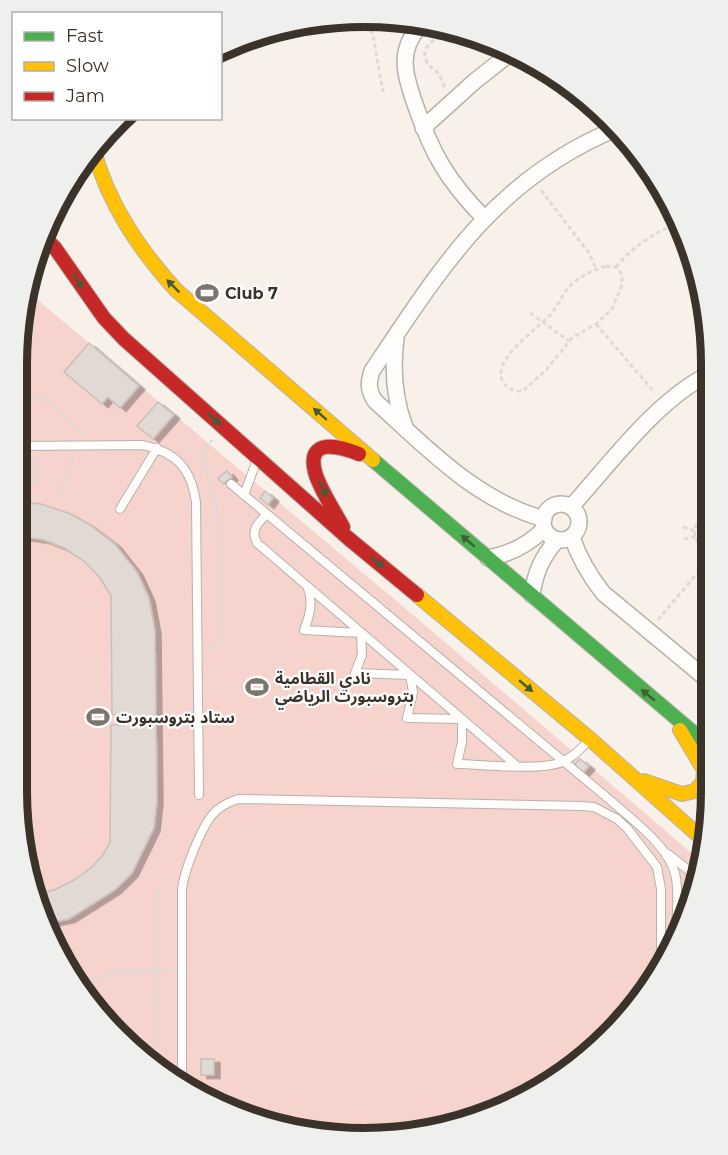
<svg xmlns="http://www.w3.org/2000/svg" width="728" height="1155" viewBox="0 0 728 1155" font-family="Montserrat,'Noto Sans Arabic',sans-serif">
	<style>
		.green { fill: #f6d3cd }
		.building { fill: #e1d9d3; stroke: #c8c0ba; stroke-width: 1.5; filter: url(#shadow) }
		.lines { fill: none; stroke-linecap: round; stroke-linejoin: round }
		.lane-casing { stroke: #b8b2aa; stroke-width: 10 }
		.street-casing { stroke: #b8b2aa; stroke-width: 18 }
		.fast-casing { stroke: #b8b2aa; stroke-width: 16 }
		.slow-casing { stroke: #b8b2aa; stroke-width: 16 }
		.jam-casing { stroke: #b8b2aa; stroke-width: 16 }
		.path { stroke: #dddbd9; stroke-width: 3; stroke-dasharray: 4.5 3; stroke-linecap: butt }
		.lane { stroke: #fefdfc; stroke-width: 8 }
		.street { stroke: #fefdfc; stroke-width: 15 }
		.fast { stroke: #4caf50; stroke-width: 14 }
		.slow { stroke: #ffc107; stroke-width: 14 }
		.jam { stroke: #c62828; stroke-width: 14 }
		.oneway { fill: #415e37 }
		.labels { text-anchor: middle; stroke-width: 4.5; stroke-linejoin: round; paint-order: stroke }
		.poi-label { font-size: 16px; font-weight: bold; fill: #3b3329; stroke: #fff; text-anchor: start }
		.rim { fill: none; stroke: #3b3329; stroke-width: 8 }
	</style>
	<defs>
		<filter id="shadow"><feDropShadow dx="6" dy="3.5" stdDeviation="0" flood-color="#0004"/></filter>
	</defs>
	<rect width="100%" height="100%" fill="#f7f1e9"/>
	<path class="green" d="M 27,291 L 419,620 L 702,862 L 685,924 L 639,1003 L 557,1080 L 454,1127 L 364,1138 L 252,1120 L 153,1067 L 75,984 L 35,902 L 17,791 L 19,319 Z"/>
	<path class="building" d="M 89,343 L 139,386 L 120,408 L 108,397 L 102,404 L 64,372 Z
		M 158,402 L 174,415 L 153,439 L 137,426 Z
		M 227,471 L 232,477 L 223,484 L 218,478 Z
		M 265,491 L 273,498 L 268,505 L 260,498 Z
		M 18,502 L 41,504 L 71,514 L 90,525 L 115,544 L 137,572 L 149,598 L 155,630 L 157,801 L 154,828 L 132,873 L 115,890 L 69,919 L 45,924 L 35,902 L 34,895 L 54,890 L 74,880 L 91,868 L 103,855 L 110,842 L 111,725 L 124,725 L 124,715 L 112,715 L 111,596 L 100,578 L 85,562 L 64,548 L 44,540 L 18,536 Z
		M 580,759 L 589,766 L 583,773 L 574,765 Z
		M 201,1059 L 214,1059 L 214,1075 L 201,1075 Z"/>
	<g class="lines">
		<g class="lane-casing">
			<path id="lane" d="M 19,446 L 142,445 C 176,452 191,468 196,502 L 199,795
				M 231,484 L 610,800 C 632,820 671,847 676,878 C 679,898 676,919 676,939
				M 244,495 L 257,460
				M 120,509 L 157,448
				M 267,514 C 258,523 250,530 257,543 L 517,766
				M 308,588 C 313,603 310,615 304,630 L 361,633 L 362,655 L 355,673 L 410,675 L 413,692 L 407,718 L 462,719 L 462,742 L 457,764 C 482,764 544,772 564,761 C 574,756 582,748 589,740
				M 668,854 L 697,877
				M 182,1082 L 182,889 C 184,871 201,828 213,814 C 220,806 229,802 238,799 L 581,806 L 594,807 L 617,819 L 627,828 L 657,867 L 661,889 L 661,966"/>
		</g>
		<g class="street-casing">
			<path id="street" d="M 420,26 C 397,51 405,76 415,104 C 432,154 447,180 484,218
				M 423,128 L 475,81 L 508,55
				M 396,338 C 392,369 394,398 405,427
				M543 522a18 18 0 1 1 36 0a18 18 0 1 1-36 0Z
				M 571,507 C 610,464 657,399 711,373
				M 544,519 C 475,500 426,447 375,401 C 368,390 368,383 372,371 C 442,266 496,178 618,128
				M 572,537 C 579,558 589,575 603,593 L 709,681
				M 488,558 C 511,554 528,545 544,529
				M 532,595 C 535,573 542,557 557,540"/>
		</g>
		<g class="fast-casing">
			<path id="fast" d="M 373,460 L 709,746"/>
		</g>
		<g class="slow-casing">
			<path id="slow" d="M 93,148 C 108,203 138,248 176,290 L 373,460
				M 417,595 L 590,739 L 707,843
				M 644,781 L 682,794 L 695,791 L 703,782 L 704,770 L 680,730"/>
		</g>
		<g class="jam-casing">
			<path id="jam" d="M 42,235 L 55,248 L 104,318 L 124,339 L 348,538 L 417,595
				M 343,527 C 335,512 319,488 315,472 C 306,437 340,446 359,454"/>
		</g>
		<path class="path" d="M 367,23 L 373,35 L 383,92
			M 445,87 C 442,83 441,78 439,74 C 435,69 428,67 426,60 C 420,40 445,35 458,36 L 468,45 L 487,54
			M 541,190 L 589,253 L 596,269
			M 606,266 L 616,267 L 622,275 L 622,285 L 612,309 L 596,324 L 572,338 L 546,370 L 523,391 C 515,391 508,390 503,382 C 490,360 538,329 551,314 C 559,304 563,292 573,283 C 583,275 593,270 606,266 Z
			M 616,267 C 631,248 656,231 679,223
			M 530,313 L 569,341
			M 596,324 L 655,393
			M 19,398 L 46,400 L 84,434
			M 35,484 L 36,456
			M 58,503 L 73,456
			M 683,527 L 695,531
			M 684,539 L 696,536
			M 710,551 C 685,542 695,518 710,505
			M 658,620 L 710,558
			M 207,648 L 214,647 L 219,641 C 218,594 224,532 212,487 C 206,467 196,458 212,440
			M 78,987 L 113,972 L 172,970
			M 155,1068 L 159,889"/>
		<use href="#lane" class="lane"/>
		<use href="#street" class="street"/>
		<use href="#fast" class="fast"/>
		<use href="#slow" class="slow"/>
		<use href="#jam" class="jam"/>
	</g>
	<defs><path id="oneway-solid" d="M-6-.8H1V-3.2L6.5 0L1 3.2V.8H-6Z" transform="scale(1.5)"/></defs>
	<g class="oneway">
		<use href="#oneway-solid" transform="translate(78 281) rotate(58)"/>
		<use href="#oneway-solid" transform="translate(173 286) rotate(-135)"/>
		<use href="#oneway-solid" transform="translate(320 414) rotate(-139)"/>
		<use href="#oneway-solid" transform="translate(214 419) rotate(42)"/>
		<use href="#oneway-solid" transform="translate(323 489) rotate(63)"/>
		<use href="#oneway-solid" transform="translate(468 541) rotate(-140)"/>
		<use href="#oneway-solid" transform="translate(377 562) rotate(40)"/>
		<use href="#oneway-solid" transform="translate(526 686) rotate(40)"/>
		<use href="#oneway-solid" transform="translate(648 695) rotate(-140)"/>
	</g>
	<defs>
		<g id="stadium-bare" transform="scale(1.8)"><path d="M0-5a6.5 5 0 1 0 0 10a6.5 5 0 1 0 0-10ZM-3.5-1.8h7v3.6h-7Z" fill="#7d766c" stroke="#fff" stroke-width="2.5" paint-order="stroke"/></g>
	</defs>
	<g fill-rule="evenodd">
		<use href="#stadium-bare" x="207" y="293"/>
		<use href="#stadium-bare" x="257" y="687"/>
		<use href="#stadium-bare" x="98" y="717"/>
	</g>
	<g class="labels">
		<g class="poi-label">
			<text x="225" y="299">Club 7</text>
			<text x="275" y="684">نادي القطامية<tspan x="275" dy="18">بتروسبورت الرياضي</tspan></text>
			<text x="116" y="723">ستاد بتروسبورت</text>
		</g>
	</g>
	<path d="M0 0H728V1155H0ZM364 27H364A337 337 0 0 1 701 364V791A337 337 0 0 1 364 1128H364A337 337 0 0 1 27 791V364A337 337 0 0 1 364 27Z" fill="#efefee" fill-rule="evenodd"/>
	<path class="rim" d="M364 27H364A337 337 0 0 1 701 364V791A337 337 0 0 1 364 1128H364A337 337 0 0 1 27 791V364A337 337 0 0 1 364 27Z"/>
	<rect x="12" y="12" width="210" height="108" fill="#ffffff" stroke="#b1ada9" stroke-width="1.5"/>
	<rect x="24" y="32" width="30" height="9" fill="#4caf50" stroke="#b1ada9" stroke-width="1.5"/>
	<text x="66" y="42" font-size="18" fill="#3b3329">Fast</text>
	<rect x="24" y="62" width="30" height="9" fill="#ffc107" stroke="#b1ada9" stroke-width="1.5"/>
	<text x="66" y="72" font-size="18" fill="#3b3329">Slow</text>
	<rect x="24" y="92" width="30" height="9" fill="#c62828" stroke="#b1ada9" stroke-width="1.5"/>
	<text x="66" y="102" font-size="18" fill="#3b3329">Jam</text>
</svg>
